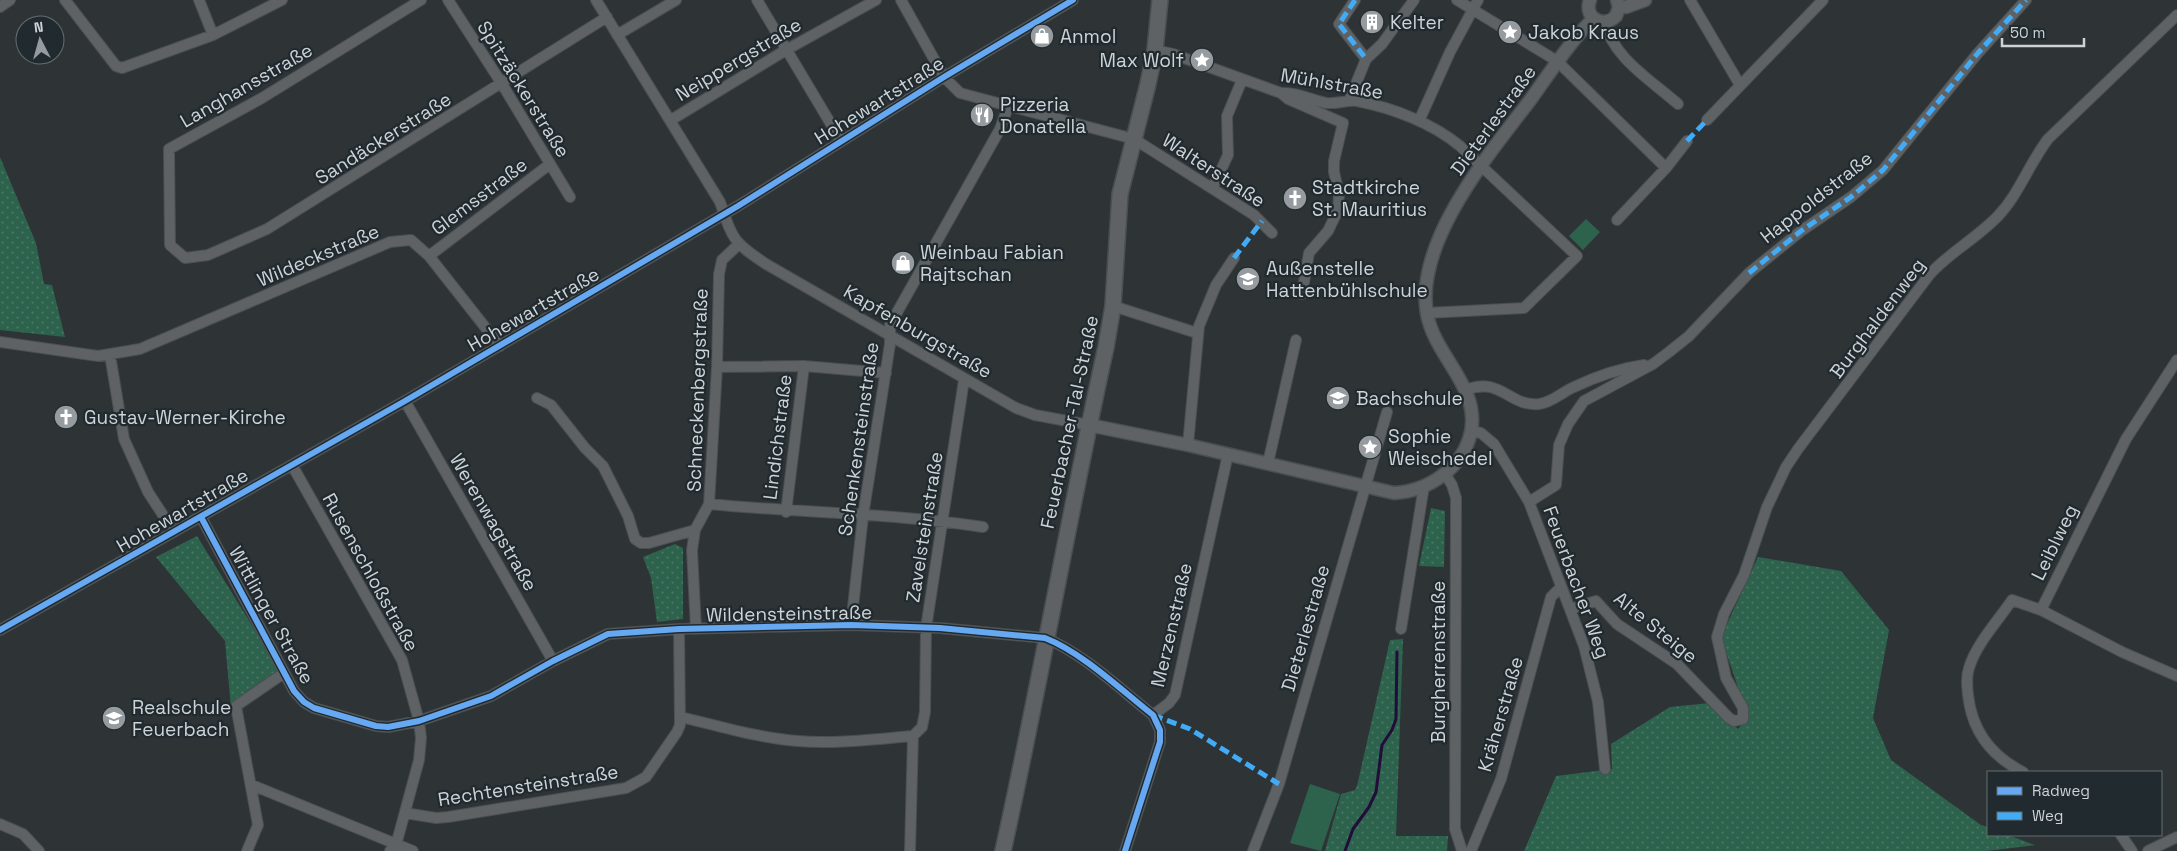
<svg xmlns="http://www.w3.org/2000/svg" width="2177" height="851" viewBox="0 0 2177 851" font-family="'Space Grotesk',sans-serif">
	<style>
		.green { fill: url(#green-dots) }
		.pitch { fill: #2d624d }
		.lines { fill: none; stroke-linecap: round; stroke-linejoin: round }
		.stream { stroke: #220d3a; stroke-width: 3 }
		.minor-casing { stroke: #4a4f52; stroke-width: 12 }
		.tertiary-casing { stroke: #4a4f52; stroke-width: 15 }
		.secondary-casing { stroke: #4a4f52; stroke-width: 18 }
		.minor { stroke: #5e6264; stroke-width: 10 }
		.tertiary { stroke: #5e6264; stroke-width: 12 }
		.secondary { stroke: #5e6264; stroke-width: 15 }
		.quiet { stroke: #42abf6; stroke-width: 5; stroke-dasharray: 10 5; stroke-linecap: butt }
		.cycleway-casing { stroke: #202a2f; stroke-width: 9 }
		.cycleway { stroke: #66a8f1; stroke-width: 6 }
		.labels { text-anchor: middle; stroke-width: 4.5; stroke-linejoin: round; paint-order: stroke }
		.poi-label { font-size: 19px; fill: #cdd3d7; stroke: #202a2f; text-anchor: start }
		.street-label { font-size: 19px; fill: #cdd3d7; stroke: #202a2f }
	</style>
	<defs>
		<pattern id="green-dots" width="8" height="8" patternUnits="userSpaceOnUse" patternTransform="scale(1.25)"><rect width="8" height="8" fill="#2d624d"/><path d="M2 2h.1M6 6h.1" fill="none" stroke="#4a7866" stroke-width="1.8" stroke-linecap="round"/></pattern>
	</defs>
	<rect width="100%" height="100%" fill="#2e3336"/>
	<path class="green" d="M 0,157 L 36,243 L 44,284 L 52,285 L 65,337 L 0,330 Z
		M 1431,508 L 1445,511 L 1444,567 L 1419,566 Z
		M 197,536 L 280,671 L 231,708 L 225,641 L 156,557 Z
		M 675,544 L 683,548 L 683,619 L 657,622 L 651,578 L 643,557 Z
		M 1758,557 L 1841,571 L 1889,630 L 1873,718 L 1891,760 L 1981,825 L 1988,827 L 1988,835 L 2008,835 L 2035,845 L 1987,851 L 1524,851 L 1556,776 L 1612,769 L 1611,744 L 1670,707 L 1710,703 L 1738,729 L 1748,717 L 1721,637 Z
		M 1403,639 L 1396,836 L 1448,836 L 1447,851 L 1325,851 L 1341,794 L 1355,790 L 1357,786 L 1390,640 Z"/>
	<path class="pitch" d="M 1586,219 L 1600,232 L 1583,250 L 1569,236 Z
		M 1310,784 L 1340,794 L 1321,851 L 1290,843 Z"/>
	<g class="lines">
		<path class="stream" d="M 1345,851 L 1353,829 L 1369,807 L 1376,792 L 1382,745 L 1392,730 L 1396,719 L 1397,652"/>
		<g class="minor-casing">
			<path id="minor" d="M 65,0 L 116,66 L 122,68 L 213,35 L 282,0
				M 199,0 L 213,35
				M 421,0 L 262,98 L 169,149 L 170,245 L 185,258 L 208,255 L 267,229 L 607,17
				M 448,0 L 502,84 L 570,197
				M 596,0 L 720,202 C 733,240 733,242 766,264 L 1016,408 L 1035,415 L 1089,425
				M 757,0 L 841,141
				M 901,0 L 944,77 L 960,93 L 1134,139 L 1254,215 L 1272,233
				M 1355,0 L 1339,24 L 1366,59
				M 1457,0 L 1557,61 L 1666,168
				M 1690,0 L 1740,85
				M 0,7 L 10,0
				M 1605,22 C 1612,57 1652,81 1678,104
				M 617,35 L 676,0
				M 1155,50 L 1173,54 L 1281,93 C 1298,92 1310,100 1326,103 C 1337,104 1347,100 1357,101 C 1393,108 1432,123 1460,146 L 1577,256 L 1524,308 L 1427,313
				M 1281,93 L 1288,99 L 1343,123 L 1334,161 L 1334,172 L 1339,194 L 1338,210 L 1328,231 L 1309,253 L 1302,294
				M 1349,101 L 1366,59 L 1382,44 L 1414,0
				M 671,120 L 786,50 L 876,0
				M 1707,120 L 1823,0
				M 1419,121 L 1450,52 L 1478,0
				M 1213,187 L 1228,155 L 1227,116 L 1242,80
				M 1617,220 L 1666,168 L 1687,141
				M 429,256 L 550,164
				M 1113,306 L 1197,333
				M 0,342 L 98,356 L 140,349 L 390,242 L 411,240 L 429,256 L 500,346
				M 110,355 L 124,439 L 148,492 L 174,532
				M 2177,360 L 2126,439 L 2041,610 L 2122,652 L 2177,676
				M 717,367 L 804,366 L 886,373
				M 1466,390 C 1501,376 1509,407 1539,404 C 1553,402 1562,392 1574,387 C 1595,377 1622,368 1644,365
				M 537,398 L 551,405 L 585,448 L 603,466 L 628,516 L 635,539 L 641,543 L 649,543 L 695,530
				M 405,401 L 553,661
				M 1471,431 L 1481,433 L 1494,444 L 1529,502 L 1584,646 L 1598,702 L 1605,769
				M 1188,445 L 1199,326 L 1216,285 L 1234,258
				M 1268,463 L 1296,340
				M 292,465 L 402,660 L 419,721 L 421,738 L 419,760 L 396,845 L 390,851
				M 1445,474 L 1452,485 L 1456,498 L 1455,829 L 1462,851
				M 1529,502 L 1556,485 L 1559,445 L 1568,424 L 1584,401 L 1653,364 L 1669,352 L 1689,336 L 1749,273 L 1801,231 L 1851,197 L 1883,170 L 1978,53 L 2026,0
				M 709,504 C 800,513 893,513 983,527
				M 786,512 L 804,366
				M 201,517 L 294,691 L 304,702 L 314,708 L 376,726 L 388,727 L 419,721 L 491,696 L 553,661 L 608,634 L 679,629 L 851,625 L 940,628 L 1045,638 C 1083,653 1121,690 1153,715 L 1160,730 L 1160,742 L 1125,851
				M 1571,609 L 1596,601 L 1617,624 L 1677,664 L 1729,718 L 1734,721 L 1743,719 L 1743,708 L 1726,678 L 1717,637 L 1724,614 L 1744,575 L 1767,507 L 1786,467 L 1798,449 L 1930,274 C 1950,252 1977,238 1998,216 C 2019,194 2029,164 2048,139 L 2177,15
				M 851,625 L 863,516 L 890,344 L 890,325 L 1000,129 L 1008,107
				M 696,629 L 692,550 L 695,530 L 709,504 L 717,367 L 719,274 L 722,260 L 738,245
				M 1401,629 L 1424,486
				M 0,630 L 405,401 L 617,277 L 738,206 L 944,77 L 1073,0
				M 1153,715 L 1169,703 L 1175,695 L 1228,454
				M 681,717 C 719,726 758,738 798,741 C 836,744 875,739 913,736 L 922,727 L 925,712 L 926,628 L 964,380
				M 2023,772 C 1991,756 1972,731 1968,695 C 1967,686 1966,677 1969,668 C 1976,644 1998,621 2012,600 L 2041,610
				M 252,785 L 413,851
				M 405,813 L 436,818 L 448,817 L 626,788 L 646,777 L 677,732 L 680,725 L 679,629
				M 0,824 L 23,834 L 39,851
				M 2121,835 L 2132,851
				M 247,851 L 258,825 L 236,706 L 284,673
				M 910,851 L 913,736
				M 1253,851 L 1279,784 L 1387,412
				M 1471,851 L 1501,779 L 1551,597 L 1561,587
				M 2148,851 L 2177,837"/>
		</g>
		<g class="tertiary-casing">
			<path id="tertiary" d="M 1590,0 C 1583,18 1604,29 1616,16 L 1619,7 L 1617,0
				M 1619,7 L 1626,7 L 1645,0
				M 1089,425 L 1188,445 L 1394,493 C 1429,491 1463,468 1471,432 C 1480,386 1435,357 1427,314 C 1414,242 1490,153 1531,99 C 1551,71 1569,43 1593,19"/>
		</g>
		<g class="secondary-casing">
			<path id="secondary" d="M 1003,851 C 1040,684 1069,514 1106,347 L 1113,306 L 1120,194 L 1148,84 L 1155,50 L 1160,0"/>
		</g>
		<use href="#minor" class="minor"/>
		<use href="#tertiary" class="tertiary"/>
		<use href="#secondary" class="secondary"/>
		<path class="quiet" d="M 1355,0 L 1339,24 L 1366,59
			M 1687,141 L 1707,120
			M 1234,258 L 1262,221
			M 1749,273 L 1801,231 L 1851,197 L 1883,170 L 1978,53 L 2026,0
			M 1153,715 L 1190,729 L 1279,784"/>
		<g class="cycleway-casing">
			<path id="cycleway" d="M 201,517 L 294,691 L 304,702 L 314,708 L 376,726 L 388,727 L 419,721 L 491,696 L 553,661 L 608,634 L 679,629 L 851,625 L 940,628 L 1045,638 C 1083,653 1121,690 1153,715 L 1160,730 L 1160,742 L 1125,851
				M 0,630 L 405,401 L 617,277 L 738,206 L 944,77 L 1073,0"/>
		</g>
		<use href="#cycleway" class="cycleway"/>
	</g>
	<defs>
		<g id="building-disc" transform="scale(1.25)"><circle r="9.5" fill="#959b9f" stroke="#202a2f"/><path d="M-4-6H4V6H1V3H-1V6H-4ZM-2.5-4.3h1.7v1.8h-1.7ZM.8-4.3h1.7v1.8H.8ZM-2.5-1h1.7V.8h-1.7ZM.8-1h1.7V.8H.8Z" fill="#fff"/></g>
		<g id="sight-disc" transform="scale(1.25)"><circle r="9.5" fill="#959b9f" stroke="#202a2f"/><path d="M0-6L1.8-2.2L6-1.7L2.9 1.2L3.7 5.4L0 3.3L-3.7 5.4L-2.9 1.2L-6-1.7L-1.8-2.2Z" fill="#fff"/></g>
		<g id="shop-disc" transform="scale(1.25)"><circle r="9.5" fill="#959b9f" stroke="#202a2f"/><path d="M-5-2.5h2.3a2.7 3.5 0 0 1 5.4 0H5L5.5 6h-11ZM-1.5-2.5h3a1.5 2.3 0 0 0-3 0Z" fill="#fff"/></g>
		<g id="restaurant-disc" transform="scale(1.25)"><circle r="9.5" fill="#959b9f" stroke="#202a2f"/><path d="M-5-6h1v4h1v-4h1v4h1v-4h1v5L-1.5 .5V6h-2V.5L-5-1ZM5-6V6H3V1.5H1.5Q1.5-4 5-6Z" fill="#fff"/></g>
		<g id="church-disc" transform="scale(1.25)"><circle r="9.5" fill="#959b9f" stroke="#202a2f"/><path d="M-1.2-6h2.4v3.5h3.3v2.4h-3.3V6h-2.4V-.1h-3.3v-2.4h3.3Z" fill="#fff"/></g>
		<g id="school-disc" transform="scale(1.25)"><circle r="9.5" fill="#959b9f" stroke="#202a2f"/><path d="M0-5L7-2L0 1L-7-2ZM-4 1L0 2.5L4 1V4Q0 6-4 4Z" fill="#fff"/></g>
	</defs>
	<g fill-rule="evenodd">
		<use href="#building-disc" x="1372" y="22"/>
		<use href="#sight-disc" x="1510" y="32"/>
		<use href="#shop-disc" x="1042" y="36"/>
		<use href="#sight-disc" x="1202" y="60"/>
		<use href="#restaurant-disc" x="982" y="115"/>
		<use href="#church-disc" x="1295" y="198"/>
		<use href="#shop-disc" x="903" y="263"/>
		<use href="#school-disc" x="1248" y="279"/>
		<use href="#school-disc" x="1338" y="398"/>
		<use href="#church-disc" x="66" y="417"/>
		<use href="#sight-disc" x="1370" y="447"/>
		<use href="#school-disc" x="114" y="718"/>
	</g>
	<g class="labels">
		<g class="poi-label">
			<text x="1390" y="29">Kelter</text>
			<text x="1528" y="39">Jakob Kraus</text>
			<text x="1060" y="43">Anmol</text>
			<text x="1184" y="67" text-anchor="end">Max Wolf</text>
			<text x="1000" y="111">Pizzeria<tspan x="1000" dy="22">Donatella</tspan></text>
			<text x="1312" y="194">Stadtkirche<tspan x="1312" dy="22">St. Mauritius</tspan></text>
			<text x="920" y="259">Weinbau Fabian<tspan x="920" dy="22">Rajtschan</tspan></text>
			<text x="1266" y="275">Außenstelle<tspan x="1266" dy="22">Hattenbühlschule</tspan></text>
			<text x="1356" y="405">Bachschule</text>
			<text x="84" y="424">Gustav-Werner-Kirche</text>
			<text x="1388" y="443">Sophie<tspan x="1388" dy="22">Weischedel</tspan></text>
			<text x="132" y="714">Realschule<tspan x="132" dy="22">Feuerbach</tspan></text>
		</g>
		<g class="street-label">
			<text transform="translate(738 59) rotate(-31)" y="7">Neippergstraße</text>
			<text transform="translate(1332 83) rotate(10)" y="7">Mühlstraße</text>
			<text transform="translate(246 85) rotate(-30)" y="7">Langhansstraße</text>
			<text transform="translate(524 89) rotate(58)" y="7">Spitzäckerstraße</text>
			<text transform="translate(879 100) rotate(-32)" y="7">Hohewartstraße</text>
			<text transform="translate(1493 120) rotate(-54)" y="7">Dieterlestraße</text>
			<text transform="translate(383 138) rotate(-32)" y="7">Sandäckerstraße</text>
			<text transform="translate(1214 170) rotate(33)" y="7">Walterstraße</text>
			<text transform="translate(479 196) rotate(-37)" y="7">Glemsstraße</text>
			<text transform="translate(1816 197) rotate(-38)" y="7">Happoldstraße</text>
			<text transform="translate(318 255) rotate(-23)" y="7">Wildeckstraße</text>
			<text transform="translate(533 309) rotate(-30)" y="7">Hohewartstraße</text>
			<text transform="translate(1877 318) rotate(-53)" y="7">Burghaldenweg</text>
			<text transform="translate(918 331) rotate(30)" y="7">Kapfenburgstraße</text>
			<text transform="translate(697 390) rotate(-88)" y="7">Schneckenbergstraße</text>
			<text transform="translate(1069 422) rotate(-78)" y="7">Feuerbacher-Tal-Straße</text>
			<text transform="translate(777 437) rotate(-83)" y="7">Lindichstraße</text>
			<text transform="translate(858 439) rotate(-82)" y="7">Schenkensteinstraße</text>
			<text transform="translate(182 510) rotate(-30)" y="7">Hohewartstraße</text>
			<text transform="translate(494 522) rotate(60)" y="7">Werenwagstraße</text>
			<text transform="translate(924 527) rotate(-81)" y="7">Zavelsteinstraße</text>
			<text transform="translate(2054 542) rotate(-64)" y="7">Leiblweg</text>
			<text transform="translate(371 572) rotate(61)" y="7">Rusenschloßstraße</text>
			<text transform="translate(1577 582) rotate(70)" y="7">Feuerbacher Weg</text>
			<text transform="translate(789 613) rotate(-1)" y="7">Wildensteinstraße</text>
			<text transform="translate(272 615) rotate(61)" y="7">Wittlinger Straße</text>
			<text transform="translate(1171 625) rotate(-77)" y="7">Merzenstraße</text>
			<text transform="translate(1656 627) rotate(39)" y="7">Alte Steige</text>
			<text transform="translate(1305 628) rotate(-74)" y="7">Dieterlestraße</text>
			<text transform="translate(1438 662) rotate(-90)" y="7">Burgherrenstraße</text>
			<text transform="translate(1500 714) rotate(-74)" y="7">Kräherstraße</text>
			<text transform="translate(528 785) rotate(-9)" y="7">Rechtensteinstraße</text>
		</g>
	</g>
	<rect x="1987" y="771" width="175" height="65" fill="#202a2f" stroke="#656e72"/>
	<rect x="1997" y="787" width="25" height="8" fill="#66a8f1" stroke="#656e72"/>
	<text x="2032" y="796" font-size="15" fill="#cdd3d7">Radweg</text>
	<rect x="1997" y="812" width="25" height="8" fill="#42abf6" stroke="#656e72"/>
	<text x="2032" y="821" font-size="15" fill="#cdd3d7">Weg</text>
	<g transform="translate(40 40) rotate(354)"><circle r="24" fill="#202a2f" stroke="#656e72"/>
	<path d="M0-4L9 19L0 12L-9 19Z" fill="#959b9f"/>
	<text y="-8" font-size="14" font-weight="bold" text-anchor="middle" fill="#cdd3d7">N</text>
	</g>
	<path d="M2002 38v8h82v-8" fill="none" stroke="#cdd3d7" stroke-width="2.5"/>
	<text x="2010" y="38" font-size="15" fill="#cdd3d7" stroke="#202a2f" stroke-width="4" paint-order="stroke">50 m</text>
</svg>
